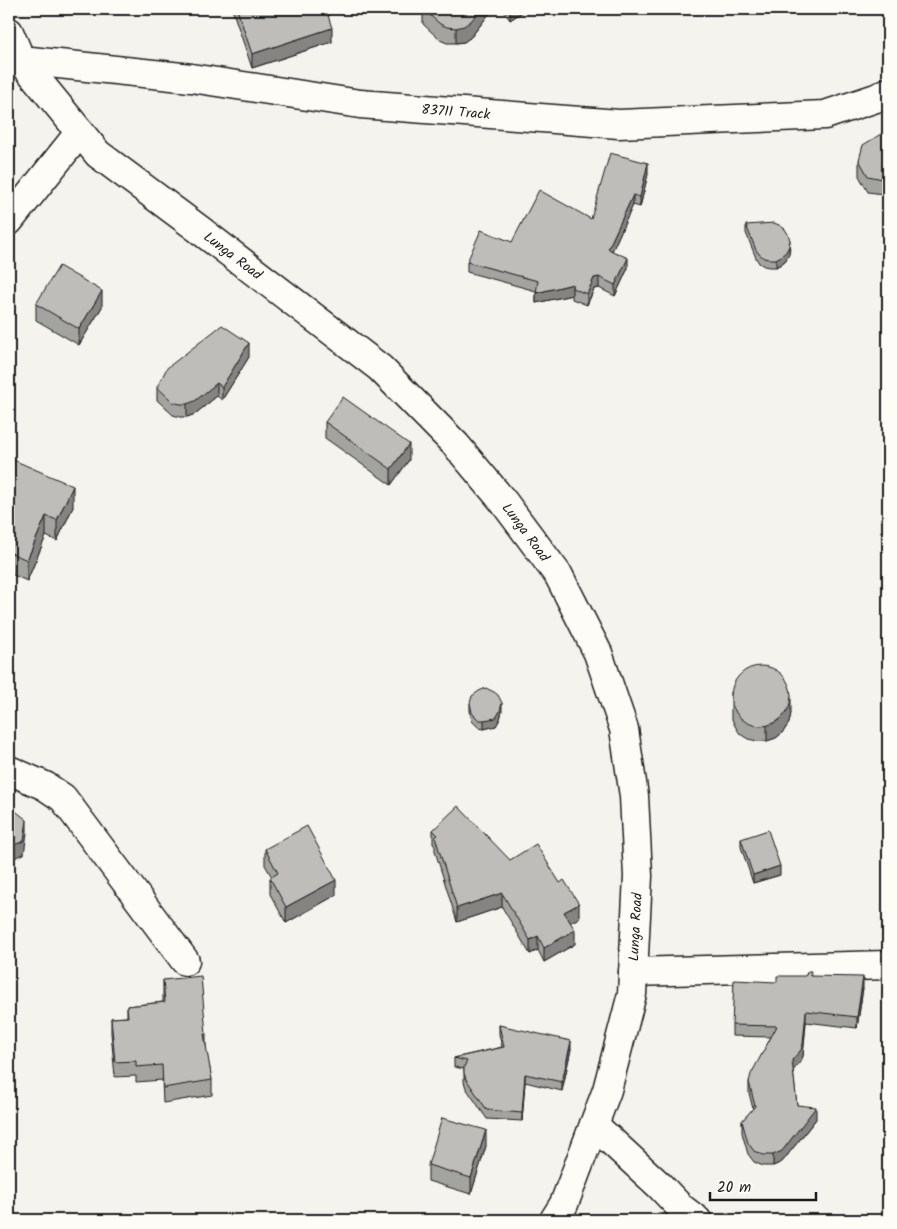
<svg xmlns="http://www.w3.org/2000/svg" width="897" height="1229" viewBox="0 0 897 1229" font-family="Kalam,sans-serif">
	<style>
		.lines { fill: none; stroke-linecap: round; stroke-linejoin: round }
		.minor-casing { stroke: #1c1c1c; stroke-width: 31 }
		.tertiary-casing { stroke: #1c1c1c; stroke-width: 31 }
		.minor { stroke: #fdfcf7; stroke-width: 28 }
		.tertiary { stroke: #fdfcf7; stroke-width: 28 }
		.wall { fill: #a3a3a0; stroke: #1c1c1c }
		.shaded-wall { fill: #858482; stroke: #1c1c1c }
		.building { fill: #bebdba; stroke: #1c1c1c }
		.labels { text-anchor: middle; stroke-width: 4.5; stroke-linejoin: round; paint-order: stroke }
		.street-label { font-size: 14px; fill: #1c1c1c; stroke: #fdfcf7 }
	</style>
	<rect width="100%" height="100%" fill="#f4f3ee"/>
	<filter id="ink" filterUnits="userSpaceOnUse"><feTurbulence type="fractalNoise" baseFrequency=".02" numOctaves="2"/><feDisplacementMap in="SourceGraphic" scale="10" xChannelSelector="R" yChannelSelector="G"/><feConvolveMatrix kernelMatrix="1 2 1 2 8 2 1 2 1" color-interpolation-filters="sRGB"/></filter>
	<g filter="url(#ink)">
		<g class="lines">
			<g class="minor-casing">
				<path id="minor" d="M 9,221 L 80,132
					M 9,770 L 45,786 L 63,798 L 185,961
					M 633,972 L 888,965
					M 594,1125 L 660,1186 L 680,1207 L 697,1220"/>
			</g>
			<g class="tertiary-casing">
				<g id="tertiary">
					<path id="s1" d="M 9,32 L 21,60 L 98,154 L 200,230 L 380,368 L 456,445 L 503,501 L 559,576 L 598,653 L 624,729 L 634,796 L 638,876 L 632,994 L 607,1090 L 564,1204 L 554,1220"/>
					<path id="s2" d="M 21,60 L 191,78 L 360,104 L 619,124 L 825,115 L 876,98 L 888,92"/>
				</g>
			</g>
			<use href="#minor" class="minor"/>
			<use href="#tertiary" class="tertiary"/>
		</g>
		<path class="wall" d="M 232,9 L 332,9 L 329,16 L 327,12 L 332,42 L 252,68 Z
			M 423,9 L 493,9 L 471,37 L 464,42 L 456,43 L 447,43 L 440,40 L 423,24 Z
			M 502,9 L 527,9 L 510,20 Z
			M 888,136 L 883,194 L 868,192 L 859,176 L 859,160 Z
			M 648,174 L 640,207 L 633,205 L 612,251 L 628,268 L 615,296 L 599,288 L 594,289 L 587,305 L 572,299 L 572,295 L 536,303 L 536,291 L 467,272 L 467,262 L 512,242 L 591,219 Z
			M 746,225 L 790,248 L 789,254 L 786,260 L 781,264 L 776,267 L 769,267 L 764,266 L 759,263 L 756,258 L 746,233 Z
			M 36,304 L 102,307 L 79,345 L 36,320 Z
			M 249,357 L 222,400 L 217,396 L 195,414 L 187,417 L 180,417 L 173,415 L 157,400 L 157,387 Z
			M 325,422 L 409,460 L 391,485 L 325,438 Z
			M 9,458 L 73,507 L 57,541 L 46,536 L 27,581 L 9,573 Z
			M 731,692 L 791,713 L 789,723 L 783,732 L 776,738 L 767,741 L 757,741 L 748,739 L 740,734 L 735,726 L 731,717 Z
			M 470,703 L 502,711 L 500,719 L 496,726 L 484,729 L 479,728 L 472,721 L 470,711 Z
			M 433,830 L 510,860 L 579,918 L 570,922 L 575,944 L 544,962 L 538,950 L 530,954 L 502,907 L 457,922 L 435,851 L 435,846 L 433,844 Z
			M 741,839 L 780,875 L 753,883 L 741,847 Z
			M 265,849 L 336,895 L 286,923 L 270,894 L 270,878 L 272,877 L 265,865 Z
			M 811,976 L 863,988 L 857,1028 L 806,1022 L 803,1056 L 801,1061 L 793,1070 L 797,1105 L 816,1119 L 782,1162 L 773,1166 L 763,1166 L 754,1162 L 748,1154 L 742,1133 L 742,1121 L 753,1109 L 749,1093 L 749,1082 L 771,1037 L 732,1036 L 732,1025 L 777,982 Z
			M 163,980 L 206,1034 L 206,1049 L 212,1080 L 212,1095 L 163,1103 L 162,1080 L 136,1082 L 136,1076 L 115,1077 L 111,1033 L 111,1018 L 127,1017 L 127,1006 L 163,1002 Z
			M 499,1025 L 571,1049 L 562,1091 L 525,1082 L 522,1121 L 487,1119 L 466,1088 L 464,1082 L 464,1069 L 454,1067 L 454,1058 L 502,1047 L 499,1034 Z
			M 486,1146 L 471,1194 L 428,1181 L 428,1165 Z"/>
		<path class="shaded-wall" d="M 329,9 L 332,9 L 329,16 Z
			M 481,9 L 493,9 L 471,37 L 464,42 L 456,43 L 456,28 Z
			M 510,9 L 527,9 L 510,20 Z
			M 332,28 L 332,42 L 252,68 L 252,54 Z
			M 648,163 L 648,174 L 640,207 L 640,197 Z
			M 888,176 L 888,191 L 883,194 L 883,179 Z
			M 633,195 L 633,205 L 608,260 L 608,249 Z
			M 790,240 L 789,254 L 786,260 L 781,264 L 776,267 L 776,259 Z
			M 628,258 L 628,268 L 615,296 L 615,285 Z
			M 599,277 L 599,288 L 594,289 L 587,305 L 587,294 L 594,278 Z
			M 573,284 L 572,288 L 572,295 L 536,303 L 536,293 Z
			M 102,291 L 102,307 L 79,345 L 79,329 Z
			M 249,343 L 249,357 L 222,400 L 222,387 Z
			M 217,383 L 217,396 L 195,414 L 187,417 L 187,404 Z
			M 409,444 L 409,460 L 391,485 L 391,469 Z
			M 73,486 L 73,507 L 57,541 L 57,520 Z
			M 46,516 L 46,536 L 27,581 L 27,560 Z
			M 791,697 L 791,713 L 789,723 L 783,732 L 776,738 L 767,741 L 767,725 Z
			M 502,703 L 502,711 L 500,719 L 496,726 L 484,729 L 484,720 Z
			M 27,820 L 27,833 L 24,854 L 9,860 L 9,847 Z
			M 780,866 L 780,875 L 753,883 L 753,875 Z
			M 336,880 L 336,895 L 286,923 L 286,907 Z
			M 502,893 L 502,907 L 457,922 L 457,908 Z
			M 579,904 L 579,918 L 564,926 L 564,912 Z
			M 575,930 L 575,944 L 544,962 L 544,948 Z
			M 538,936 L 538,950 L 530,954 L 530,940 Z
			M 863,977 L 863,988 L 857,1028 L 857,1017 Z
			M 806,1011 L 806,1022 L 803,1056 L 801,1061 L 792,1072 L 792,1060 Z
			M 571,1041 L 571,1049 L 562,1091 L 562,1082 Z
			M 525,1074 L 525,1082 L 522,1121 L 522,1113 Z
			M 816,1107 L 816,1119 L 782,1162 L 773,1166 L 773,1155 Z
			M 486,1130 L 486,1146 L 471,1194 L 471,1178 Z"/>
		<path class="building" d="M 237,9 L 326,9 L 332,28 L 252,54 Z
			M 423,9 L 481,9 L 471,21 L 464,26 L 456,28 L 447,27 L 440,24 Z
			M 881,134 L 888,136 L 888,176 L 883,179 L 868,176 L 859,160 L 863,145 Z
			M 610,153 L 648,163 L 640,197 L 633,195 L 608,249 L 628,258 L 615,285 L 599,277 L 594,278 L 587,294 L 572,288 L 573,284 L 536,293 L 538,281 L 467,262 L 481,230 L 512,242 L 539,190 L 591,219 Z
			M 774,223 L 779,225 L 785,229 L 788,234 L 790,240 L 789,246 L 786,252 L 781,256 L 776,259 L 769,259 L 764,258 L 759,254 L 756,250 L 746,225 Z
			M 59,266 L 102,291 L 79,329 L 36,304 Z
			M 222,325 L 249,343 L 222,387 L 217,383 L 195,401 L 187,404 L 180,404 L 173,402 L 157,387 L 167,368 Z
			M 343,397 L 409,444 L 391,469 L 325,422 Z
			M 9,458 L 73,486 L 57,520 L 46,516 L 27,560 L 9,552 Z
			M731 696a30 30 0 1 1 60 0a30 30 0 1 1-60 0Z
			M 486,688 L 494,692 L 498,695 L 502,703 L 500,711 L 496,718 L 484,720 L 479,720 L 472,713 L 470,703 L 472,696 L 479,691 Z
			M 9,806 L 27,820 L 24,841 L 9,847 Z
			M 458,806 L 510,860 L 536,844 L 560,883 L 564,880 L 579,904 L 564,912 L 575,930 L 544,948 L 538,936 L 530,940 L 502,893 L 457,908 L 435,837 L 438,835 L 433,830 Z
			M 307,826 L 336,880 L 286,907 L 270,878 L 278,873 L 265,849 Z
			M 768,830 L 780,866 L 753,875 L 741,839 Z
			M 808,971 L 811,971 L 810,976 L 863,977 L 857,1017 L 806,1011 L 803,1044 L 801,1050 L 792,1060 L 797,1105 L 816,1107 L 782,1151 L 773,1155 L 763,1155 L 754,1151 L 748,1143 L 742,1121 L 755,1106 L 749,1082 L 751,1074 L 777,1026 L 732,1025 L 734,980 L 777,982 L 777,976 L 805,976 Z
			M 201,976 L 206,1034 L 204,1034 L 212,1080 L 163,1088 L 162,1065 L 136,1067 L 136,1061 L 115,1062 L 111,1018 L 128,1017 L 127,1006 L 165,1002 L 163,980 Z
			M 499,1025 L 571,1041 L 562,1082 L 525,1074 L 522,1113 L 487,1110 L 466,1079 L 464,1073 L 464,1067 L 467,1061 L 454,1058 L 504,1047 Z
			M 442,1118 L 486,1130 L 471,1178 L 428,1165 Z"/>
	</g>
	<g class="labels">
		<g class="street-label">
			<text dy="5" stroke="none"><textPath href="#s2" startOffset="438">83711 Track</textPath></text>
			<text dy="5" stroke="none"><textPath href="#s1" startOffset="321">Lunga Road</textPath></text>
			<text dy="5" stroke="none"><textPath href="#s1" startOffset="726">Lunga Road</textPath></text>
			<text transform="translate(635 927) rotate(-87)" y="5">Lunga Road</text>
		</g>
	</g>
	<rect width="897" height="1229" fill="none" stroke="#fdfcf7" stroke-width="30"/>
	<rect x="15" y="15" width="867" height="1199" fill="none" stroke="#1c1c1c" stroke-width="2" filter="url(#ink)"/>
	<path d="M710 1192v8h106v-8" fill="none" stroke="#1c1c1c" stroke-width="2.5"/>
	<text x="717" y="1192" font-size="15" fill="#1c1c1c" stroke="#fdfcf7" stroke-width="4" paint-order="stroke">20 m</text>
</svg>
